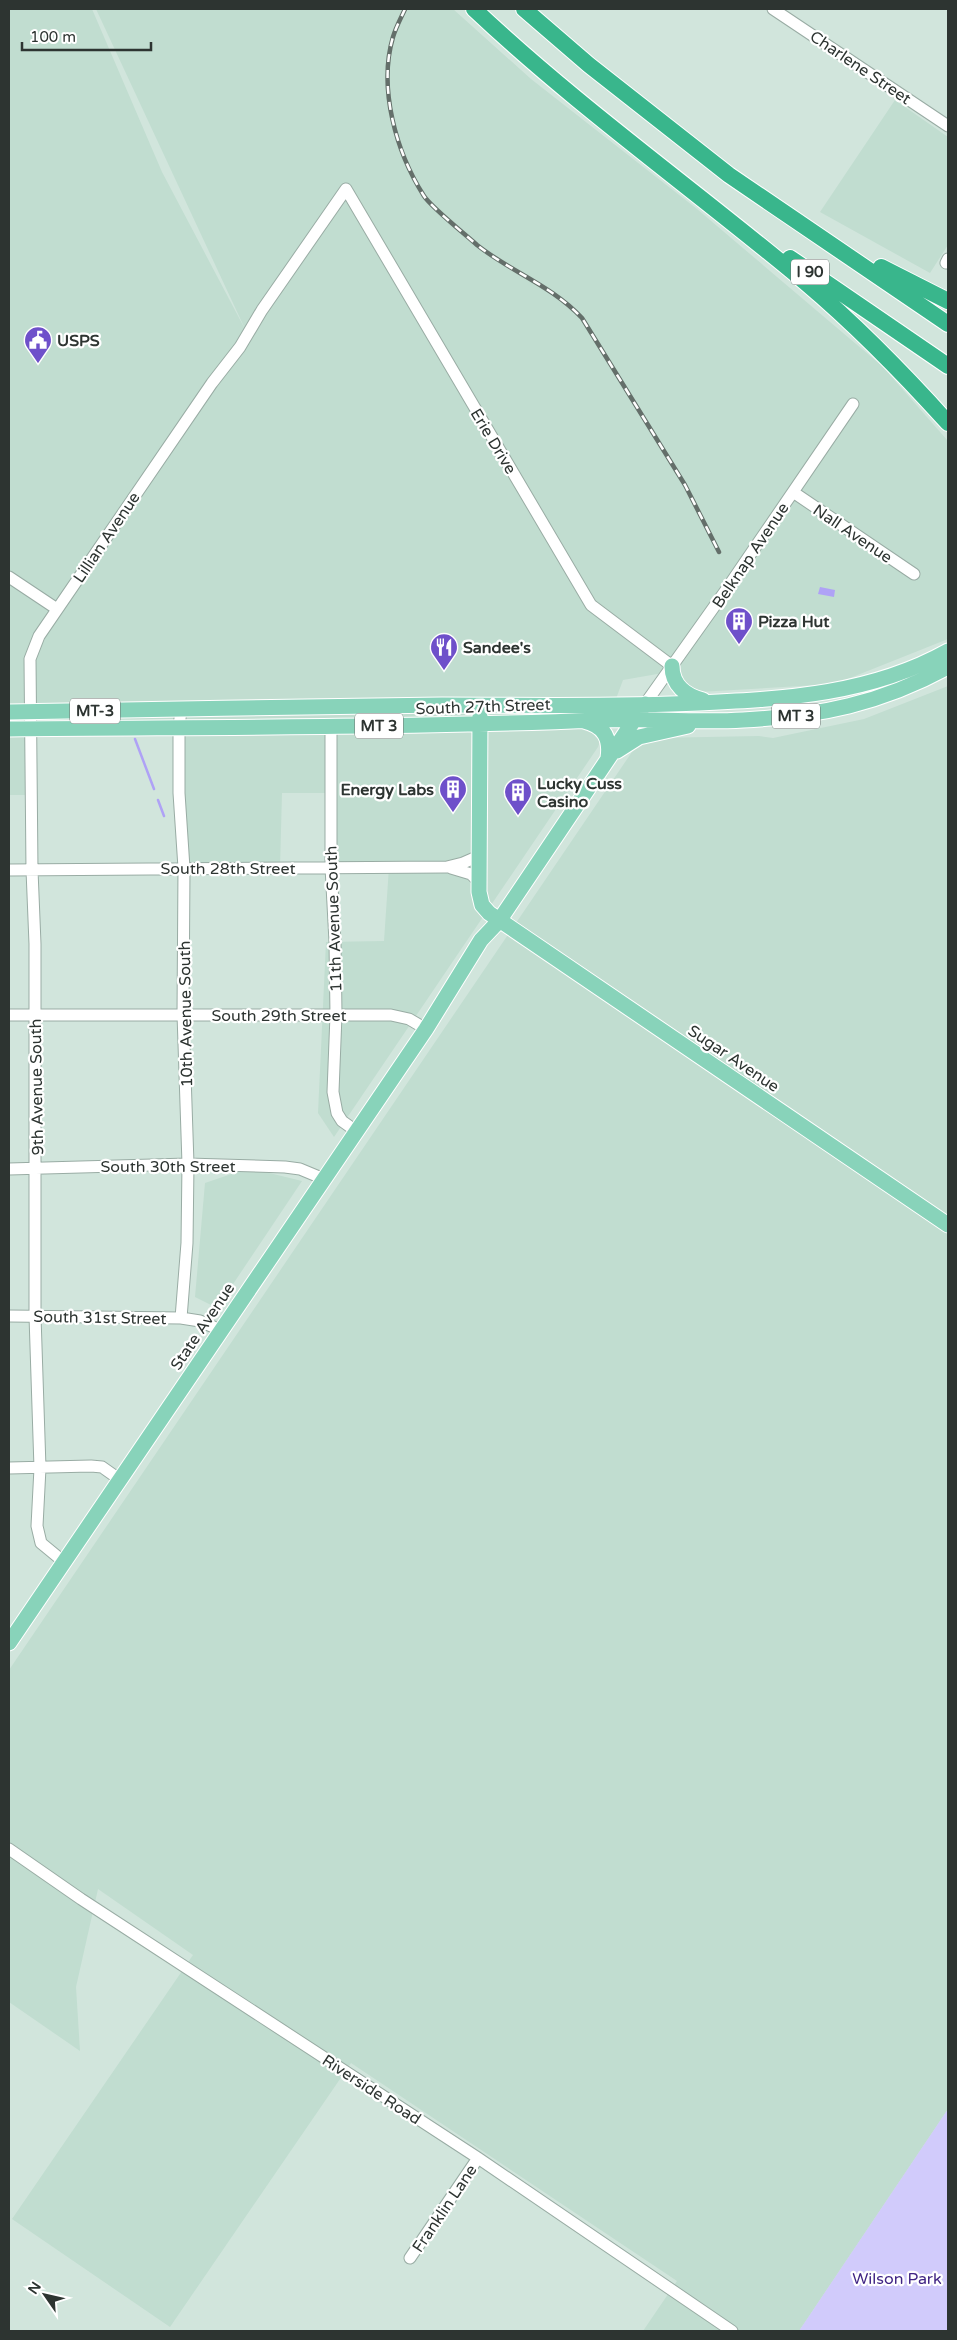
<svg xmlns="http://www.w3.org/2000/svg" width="957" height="2340" viewBox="0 0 957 2340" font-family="'Varela Round',sans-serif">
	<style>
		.built { fill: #c1ddd0 }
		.green { fill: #d1cbfb }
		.water { fill: #afa2f6 }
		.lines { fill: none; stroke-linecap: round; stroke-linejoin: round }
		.stream { stroke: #afa2f6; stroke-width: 2.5 }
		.minor-casing { stroke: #99aca4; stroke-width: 13 }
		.major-casing { stroke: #fff; stroke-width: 17 }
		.highway-casing { stroke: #fff; stroke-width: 18 }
		.minor { stroke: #fff; stroke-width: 11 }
		.major { stroke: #88d3ba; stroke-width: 15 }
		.highway { stroke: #39b68c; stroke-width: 16 }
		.rail-casing { stroke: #646f6a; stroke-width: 4.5 }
		.rail { stroke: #fff; stroke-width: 2.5; stroke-dasharray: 8; stroke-linecap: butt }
		.labels { text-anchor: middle; stroke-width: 4.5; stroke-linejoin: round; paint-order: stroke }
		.shield { fill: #fff; stroke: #6c716f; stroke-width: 1 }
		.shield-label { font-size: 15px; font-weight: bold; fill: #2d3431 }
		.street-label { font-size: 16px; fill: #2d3431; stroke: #fff }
		.poi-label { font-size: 16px; font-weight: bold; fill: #2d3431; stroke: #fff; text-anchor: start }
		.park-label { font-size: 16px; fill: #402484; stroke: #fff }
	</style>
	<rect width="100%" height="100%" fill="#d1e5dc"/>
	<path class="built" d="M 9,9 L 92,9 L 162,172 L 246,331 L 96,9 L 453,9 L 531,79 L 697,209 L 882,366 L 948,441 L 948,639 L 835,684 L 699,692 L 683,685 L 680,670 L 623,680 L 598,747 L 334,1137 L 318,1113 L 326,942 L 384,941 L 389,867 L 331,867 L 330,793 L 282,793 L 280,868 L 184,868 L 179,727 L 31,728 L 32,795 L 9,795 Z
		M 895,100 L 948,137 L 948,245 L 930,273 L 820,212 Z
		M 948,686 L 948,2109 L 799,2331 L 643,2331 L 677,2281 L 351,2063 L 170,2327 L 12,2219 L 193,1955 L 98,1889 L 76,1987 L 80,2051 L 9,2002 L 9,1670 L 636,746 L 654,738 L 759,736 L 773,738 L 864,719 Z
		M 249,1168 L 302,1181 L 217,1308 L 195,1297 L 205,1183 Z"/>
	<path class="green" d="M 948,2109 L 948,2331 L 799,2331 Z"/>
	<path class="water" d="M 820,587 L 835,590 L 834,597 L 818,594 Z"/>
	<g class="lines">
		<path class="stream" d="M 135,739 L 154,789
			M 158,800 L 164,816"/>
		<g class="minor-casing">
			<path id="minor" d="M 773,9 L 948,126
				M 946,263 L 948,259
				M 793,492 L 914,574
				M 9,577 L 57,609
				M 645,704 L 726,590 L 853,404
				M 331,727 L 331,867 L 335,942 L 336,1015 L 333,1092 L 337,1113 L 342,1121 L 356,1131
				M 451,868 L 471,874 L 478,881
				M 9,870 L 447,867 L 463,863 L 479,856
				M 9,1015 L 391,1015 L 409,1019 L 426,1029
				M 9,1169 L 188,1164 L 285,1167 L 300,1169 L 324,1179
				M 9,1316 L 181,1318 L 200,1321 L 220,1330
				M 181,1318 L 187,1243 L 188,1164 L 183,1014 L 184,868 L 179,793 L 179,727 L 181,710
				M 9,1468 L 91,1466 L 102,1467 L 119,1479
				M 64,1562 L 41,1543 L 37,1526 L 40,1468 L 35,1316 L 35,944 L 32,870 L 30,659 L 39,636 L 212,383 L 240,347 L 262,310 L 346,189 L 591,605 L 672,666
				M 9,1849 L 81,1899 L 478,2158 L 732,2331
				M 410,2258 L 478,2158"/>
		</g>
		<g class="major-casing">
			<path id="major" d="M 672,666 C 672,685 686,696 703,700
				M 9,712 C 153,710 298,706 442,705 C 528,705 614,707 699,703 C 786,699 871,694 948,651
				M 480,716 L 479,892 L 482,905 L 489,913 L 948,1225
				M 584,721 C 604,726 611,738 608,758
				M 9,729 C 206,727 403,728 600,720 C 647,718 695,723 743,720 C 820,716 880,704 948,667
				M 617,751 L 639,737 L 688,726
				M 9,1643 L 426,1029 L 481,940 L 499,921 L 645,704"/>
		</g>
		<g class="highway-casing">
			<path id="highway" d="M 474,9 C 578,107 695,190 805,282 C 856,325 903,373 948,423
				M 524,9 L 589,65 L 729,175 L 948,324
				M 790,258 L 948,366
				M 881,267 L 948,301"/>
		</g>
		<use href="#minor" class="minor"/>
		<use href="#major" class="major"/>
		<use href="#highway" class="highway"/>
		<g class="rail-casing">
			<path id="rail" d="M 405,9 C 401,18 396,27 393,37 C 378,88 396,152 424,196 C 431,207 466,235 477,245 C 511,272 551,285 582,318 L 685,485 L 719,552"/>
		</g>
		<use href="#rail" class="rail"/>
	</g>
	<defs>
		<g id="civic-pin" transform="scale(1.4375)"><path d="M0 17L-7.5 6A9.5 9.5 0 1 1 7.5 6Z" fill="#6e50ca" stroke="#fff"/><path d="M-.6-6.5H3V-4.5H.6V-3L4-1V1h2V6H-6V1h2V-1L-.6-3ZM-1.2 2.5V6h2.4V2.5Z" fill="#fff"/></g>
		<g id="building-pin" transform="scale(1.4375)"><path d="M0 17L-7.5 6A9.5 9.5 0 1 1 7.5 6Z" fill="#6e50ca" stroke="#fff"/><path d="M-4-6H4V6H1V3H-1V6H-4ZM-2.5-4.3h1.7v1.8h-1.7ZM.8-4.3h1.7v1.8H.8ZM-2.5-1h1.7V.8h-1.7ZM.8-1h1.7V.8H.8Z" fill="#fff"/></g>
		<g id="restaurant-pin" transform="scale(1.4375)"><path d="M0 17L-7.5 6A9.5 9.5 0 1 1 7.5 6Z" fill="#6e50ca" stroke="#fff"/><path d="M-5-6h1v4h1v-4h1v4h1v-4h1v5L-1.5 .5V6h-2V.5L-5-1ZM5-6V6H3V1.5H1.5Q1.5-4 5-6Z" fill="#fff"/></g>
	</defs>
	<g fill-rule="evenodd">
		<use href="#civic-pin" x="38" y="340"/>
		<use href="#building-pin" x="739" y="621"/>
		<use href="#restaurant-pin" x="444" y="647"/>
		<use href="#building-pin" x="453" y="789"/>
		<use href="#building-pin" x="518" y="792"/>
	</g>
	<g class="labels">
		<g class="shield">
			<rect x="791" y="259.5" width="38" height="25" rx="4"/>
			<rect x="70" y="698.5" width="50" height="25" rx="4"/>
			<rect x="772" y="703.5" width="48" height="25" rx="4"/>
			<rect x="355" y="713.5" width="48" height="25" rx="4"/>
		</g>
		<g class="shield-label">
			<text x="810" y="277">I 90</text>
			<text x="95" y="716">MT-3</text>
			<text x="796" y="721">MT 3</text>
			<text x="379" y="731">MT 3</text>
		</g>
		<g class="street-label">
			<text transform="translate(861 67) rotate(34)" y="6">Charlene Street</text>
			<text transform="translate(494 441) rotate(59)" y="6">Erie Drive</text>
			<text transform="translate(853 533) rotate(34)" y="6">Nall Avenue</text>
			<text transform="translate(106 537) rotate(-56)" y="6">Lillian Avenue</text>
			<text transform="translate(750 555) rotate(-56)" y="6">Belknap Avenue</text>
			<text transform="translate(483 706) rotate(-2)" y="6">South 27th Street</text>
			<text x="228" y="874">South 28th Street</text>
			<text transform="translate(333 919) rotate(-92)" y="6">11th Avenue South</text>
			<text transform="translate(185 1014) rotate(-91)" y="6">10th Avenue South</text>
			<text x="279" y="1021">South 29th Street</text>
			<text transform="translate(734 1058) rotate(34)" y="6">Sugar Avenue</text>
			<text transform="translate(36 1087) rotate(-91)" y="6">9th Avenue South</text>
			<text x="168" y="1172">South 30th Street</text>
			<text transform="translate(100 1317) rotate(1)" y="6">South 31st Street</text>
			<text transform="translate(202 1326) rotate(-56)" y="6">State Avenue</text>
			<text transform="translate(372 2089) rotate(33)" y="6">Riverside Road</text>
			<text transform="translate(444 2208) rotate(-56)" y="6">Franklin Lane</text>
		</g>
		<g class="poi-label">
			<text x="57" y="346">USPS</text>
			<text x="758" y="627">Pizza Hut</text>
			<text x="463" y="653">Sandee's</text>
			<text x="537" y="789">Lucky Cuss<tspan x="537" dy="18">Casino</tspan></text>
			<text x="434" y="795" text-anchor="end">Energy Labs</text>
		</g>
		<g class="park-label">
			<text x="897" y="2284">Wilson Park</text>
		</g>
	</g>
	<rect width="957" height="2340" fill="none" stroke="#2d3431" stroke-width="20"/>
	<g transform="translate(45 2295) rotate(304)" stroke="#ffffff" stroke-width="4" paint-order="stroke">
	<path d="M0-4L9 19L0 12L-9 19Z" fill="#2d3431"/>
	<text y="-8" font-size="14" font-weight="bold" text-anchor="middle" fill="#2d3431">N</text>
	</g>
	<path d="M22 42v8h129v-8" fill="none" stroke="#2d3431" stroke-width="2.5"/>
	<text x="30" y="42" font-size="15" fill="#2d3431" stroke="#ffffff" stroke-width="4" paint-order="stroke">100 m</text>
</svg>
